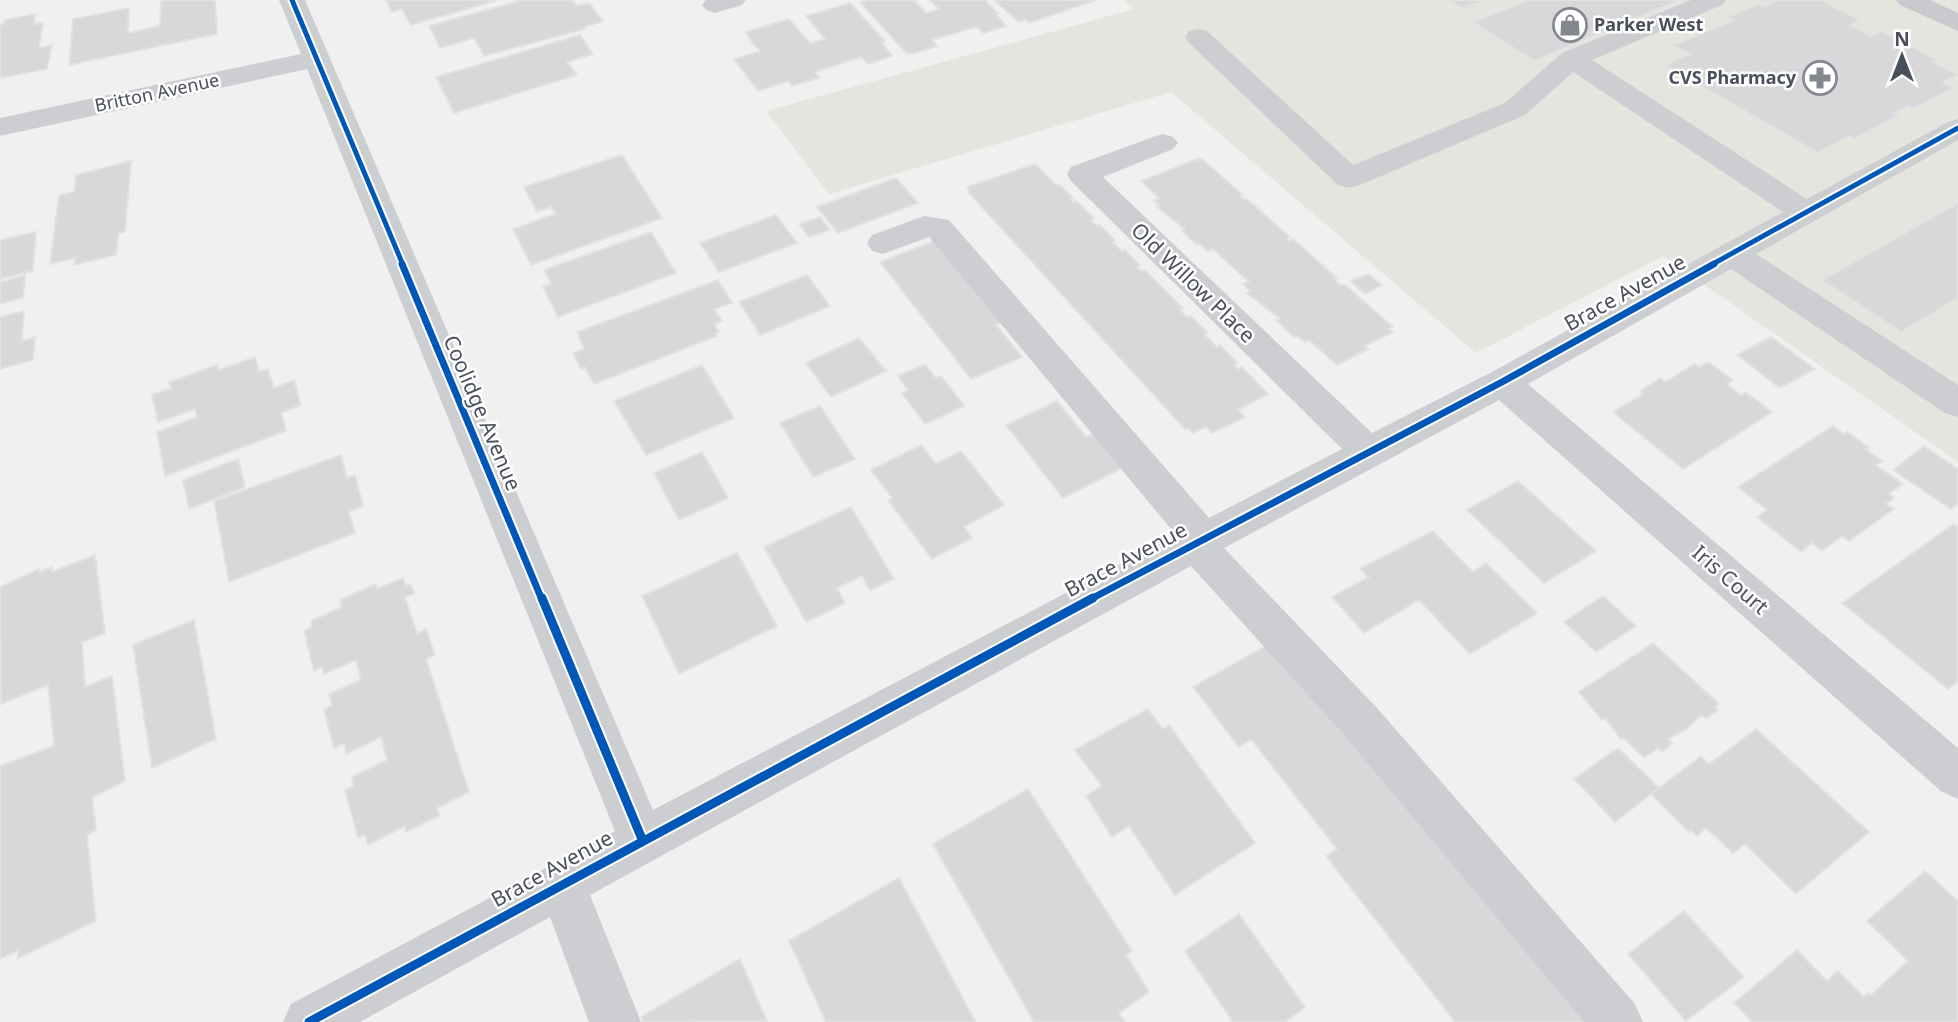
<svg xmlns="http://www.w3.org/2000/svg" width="1958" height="1022" viewBox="0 0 1958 1022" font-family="'Noto Sans',sans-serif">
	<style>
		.commercial { fill: #e5e4de }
		.building { fill: #d8d8db; stroke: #e2e2e3; stroke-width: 2 }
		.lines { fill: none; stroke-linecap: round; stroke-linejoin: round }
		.minor { fill: #ccced1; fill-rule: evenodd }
		.major { fill: #c8cace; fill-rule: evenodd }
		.cycleway-far2-casing { stroke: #fff; stroke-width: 9 }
		.cycleway-far1-casing { stroke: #fff; stroke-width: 11 }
		.cycleway-casing { stroke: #fff; stroke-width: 13 }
		.cycleway-far2 { stroke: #0057b8; stroke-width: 5 }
		.cycleway-far1 { stroke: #0057b8; stroke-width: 7 }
		.cycleway { stroke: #0057b8; stroke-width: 9 }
		.labels { text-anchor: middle; stroke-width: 5; stroke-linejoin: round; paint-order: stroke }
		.far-poi-label { font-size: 18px; font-weight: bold; fill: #494f5b; stroke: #fff; text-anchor: start }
		.far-street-label { font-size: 18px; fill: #494f5b; stroke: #fff }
		.street-label { font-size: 21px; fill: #494f5b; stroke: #fff }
	</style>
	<rect width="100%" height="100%" fill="#f0f0f0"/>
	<path class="commercial" d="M 1124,0 L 1958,0 L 1958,462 L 1663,256 L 1476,353 L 1171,92 L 829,194 L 766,111 L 1134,9 Z"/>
	<path class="building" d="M 167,0 L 215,0 L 217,34 L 69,65 L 73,19 L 129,8 L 128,33 L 160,26 L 161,1 Z
		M 386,0 L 498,0 L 411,25 L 402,9 L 392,12 Z
		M 523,0 L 572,0 L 577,6 L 589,3 L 603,21 L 584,27 L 585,29 L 484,56 L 474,38 L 440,48 L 429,26 Z
		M 868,0 L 914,0 L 926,13 L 939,9 L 930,0 L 985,0 L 998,13 L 995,13 L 1006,26 L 984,33 L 976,27 L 932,40 L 937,46 L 913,54 L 906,53 L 860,2 Z
		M 994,0 L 1096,0 L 1029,23 L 1025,19 L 1019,22 Z
		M 1450,0 L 1487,0 L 1461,8 Z
		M 1528,0 L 1679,0 L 1534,61 L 1473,22 Z
		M 1778,0 L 1821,0 L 1860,20 L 1850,25 L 1871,36 L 1882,31 L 1936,59 L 1933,62 L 1958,75 L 1943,82 L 1954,88 L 1913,109 L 1909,106 L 1895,113 L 1900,115 L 1854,139 L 1850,136 L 1818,153 L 1665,65 L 1690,54 L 1674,45 L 1733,20 L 1728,17 L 1758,4 L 1763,7 Z
		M 850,3 L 885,41 L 882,42 L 892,56 L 868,64 L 861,57 L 815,72 L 819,78 L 792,86 L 788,81 L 758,91 L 734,59 L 760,51 L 749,40 L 751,40 L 745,32 L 789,19 L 810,43 L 825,39 L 806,16 Z
		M 35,14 L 34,24 L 43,23 L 39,48 L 52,45 L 47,69 L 0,78 L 0,25 L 4,24 L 5,20 Z
		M 580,35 L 593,54 L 567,62 L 577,75 L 454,113 L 436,77 Z
		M 622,155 L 662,218 L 531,265 L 513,229 L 555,214 L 551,207 L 537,212 L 524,187 Z
		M 1197,159 L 1203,160 L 1243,195 L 1240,196 L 1244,200 L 1247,199 L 1290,237 L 1287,238 L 1289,241 L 1293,239 L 1338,279 L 1335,280 L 1340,285 L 1344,284 L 1393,327 L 1389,329 L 1393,332 L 1365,346 L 1368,349 L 1337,365 L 1309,340 L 1305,342 L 1297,336 L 1294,337 L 1276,320 L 1280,319 L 1247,293 L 1250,291 L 1243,284 L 1249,282 L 1213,249 L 1207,251 L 1200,244 L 1197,245 L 1182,231 L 1185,229 L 1157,207 L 1160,206 L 1154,200 L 1159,198 L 1141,181 Z
		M 131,161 L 125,232 L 119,233 L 116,255 L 74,265 L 75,258 L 50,264 L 59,195 L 74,192 L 76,175 Z
		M 1035,164 L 1056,185 L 1059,184 L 1073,198 L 1070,199 L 1073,202 L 1076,201 L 1094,218 L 1091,220 L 1097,226 L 1100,225 L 1115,240 L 1112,242 L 1122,251 L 1125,250 L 1140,265 L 1137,267 L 1141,271 L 1145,270 L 1183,308 L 1180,310 L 1187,317 L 1191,316 L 1208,333 L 1204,334 L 1217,347 L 1220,345 L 1238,363 L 1234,365 L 1239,369 L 1242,367 L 1268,394 L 1238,410 L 1245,417 L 1212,433 L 1206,427 L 1193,433 L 1188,428 L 1185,429 L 968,192 L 970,191 L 967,187 Z
		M 896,178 L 918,203 L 838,233 L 817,207 Z
		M 1958,203 L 1958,298 L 1901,332 L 1822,280 Z
		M 776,215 L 797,243 L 719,272 L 700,243 Z
		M 820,217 L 830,230 L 809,237 L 799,224 Z
		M 36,232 L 33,271 L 0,279 L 0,240 Z
		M 651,232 L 676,273 L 558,317 L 543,287 L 551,284 L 544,270 Z
		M 935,241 L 1003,322 L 996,325 L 1022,357 L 971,379 L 880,262 Z
		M 1368,274 L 1382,285 L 1365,294 L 1351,281 Z
		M 25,275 L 23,298 L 0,304 L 0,282 Z
		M 807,275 L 830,306 L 760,335 L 739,302 Z
		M 718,280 L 732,303 L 714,309 L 722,321 L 714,324 L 719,332 L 716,333 L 717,336 L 594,384 L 585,367 L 581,369 L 573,353 L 584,349 L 577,332 Z
		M 24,311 L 22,341 L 35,337 L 33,360 L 0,369 L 0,317 Z
		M 1771,337 L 1815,369 L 1780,388 L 1737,355 Z
		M 859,338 L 886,371 L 831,397 L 806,363 Z
		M 255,357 L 259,372 L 268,369 L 274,388 L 294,380 L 301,405 L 281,413 L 286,431 L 165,476 L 157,432 L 197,417 L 195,409 L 158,422 L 152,395 L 171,388 L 169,382 L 217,365 L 219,370 Z
		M 1708,362 L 1733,380 L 1727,384 L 1741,395 L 1745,392 L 1772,412 L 1683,469 L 1613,412 L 1643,394 L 1640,391 L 1661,378 L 1665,382 L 1695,364 L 1699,367 Z
		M 925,364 L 936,378 L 941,376 L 964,406 L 925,424 L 902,393 L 908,390 L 898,376 Z
		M 702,365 L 734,418 L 646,455 L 614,401 Z
		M 1057,401 L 1086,437 L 1096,433 L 1124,467 L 1063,498 L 1006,425 Z
		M 820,406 L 855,459 L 813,477 L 780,423 Z
		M 1833,426 L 1844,434 L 1848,432 L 1869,448 L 1866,449 L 1882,461 L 1876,465 L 1903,484 L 1889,494 L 1894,498 L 1886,504 L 1894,509 L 1849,541 L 1842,536 L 1822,551 L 1812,543 L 1801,552 L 1757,517 L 1767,510 L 1738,487 Z
		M 921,445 L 936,464 L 961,451 L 1004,505 L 964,527 L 972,538 L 932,559 L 888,500 L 892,498 L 871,470 Z
		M 1924,446 L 1958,469 L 1958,504 L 1951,509 L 1893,470 Z
		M 702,452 L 728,498 L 679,520 L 654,473 Z
		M 341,455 L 347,478 L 355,475 L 363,506 L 349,512 L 355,533 L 229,582 L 214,501 Z
		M 238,459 L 245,487 L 189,509 L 183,480 Z
		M 1518,481 L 1596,551 L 1544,583 L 1467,510 Z
		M 851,507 L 894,579 L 870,590 L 862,576 L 837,588 L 845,603 L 806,622 L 764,547 Z
		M 1954,524 L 1958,527 L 1958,681 L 1948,689 L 1842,603 Z
		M 1433,531 L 1473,572 L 1486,563 L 1537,613 L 1470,654 L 1419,600 L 1364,633 L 1332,597 L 1369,577 L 1360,569 Z
		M 737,553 L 777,626 L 679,674 L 642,596 Z
		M 95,555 L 105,633 L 82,642 L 85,687 L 112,676 L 125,781 L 92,797 L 96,830 L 87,835 L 96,921 L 18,958 L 18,950 L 0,959 L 0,766 L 54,746 L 48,685 L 1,704 L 0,587 L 39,569 L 39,572 L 52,567 L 52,572 Z
		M 403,578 L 406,586 L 411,584 L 414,594 L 405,597 L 417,633 L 426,629 L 435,655 L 426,659 L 469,792 L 437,808 L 440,815 L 406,832 L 405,826 L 368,845 L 365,835 L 358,838 L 345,790 L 354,786 L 352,777 L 387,760 L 381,737 L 346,754 L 344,743 L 334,749 L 324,709 L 332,705 L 329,694 L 361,680 L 356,660 L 324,674 L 322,667 L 314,671 L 304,631 L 312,627 L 311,621 L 342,607 L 340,600 L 376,584 L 377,589 Z
		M 1603,596 L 1636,626 L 1596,652 L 1564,622 Z
		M 194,620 L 216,739 L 152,768 L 133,645 Z
		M 1271,643 L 1589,1022 L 1455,1022 L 1326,856 L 1337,849 L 1251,739 L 1239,747 L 1193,687 Z
		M 1653,643 L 1719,704 L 1715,707 L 1718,710 L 1706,718 L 1702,715 L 1685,730 L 1668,739 L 1672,743 L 1662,752 L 1658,748 L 1644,758 L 1624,738 L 1621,739 L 1605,718 L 1602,720 L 1579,692 Z
		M 1148,709 L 1163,729 L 1169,725 L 1255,843 L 1175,895 L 1129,826 L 1112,837 L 1086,796 L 1102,786 L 1075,750 Z
		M 1756,729 L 1869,832 L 1796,894 L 1745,844 L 1733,853 L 1706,828 L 1697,836 L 1691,830 L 1689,832 L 1651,794 L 1701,756 L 1709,764 Z
		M 1618,748 L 1659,788 L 1615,822 L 1574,779 Z
		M 1028,789 L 1132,951 L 1126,955 L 1149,992 L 1119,1013 L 1125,1022 L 1034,1022 L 933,844 Z
		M 1925,871 L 1958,901 L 1958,1022 L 1752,1022 L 1734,1003 L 1797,950 L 1827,981 L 1838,971 L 1864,997 L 1868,993 L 1871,995 L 1908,961 L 1867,921 Z
		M 899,878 L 975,1021 L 974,1022 L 826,1022 L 789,941 Z
		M 1684,911 L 1744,977 L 1686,1021 L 1628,954 Z
		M 1239,914 L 1305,1007 L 1285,1022 L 1233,1022 L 1185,951 Z
		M 740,959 L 767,1021 L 643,1022 L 641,1017 Z"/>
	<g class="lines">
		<path class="minor" d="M 279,0 L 305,0 L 653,810 L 1176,535 L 929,237 L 883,254 L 872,251 L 867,243 L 872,235 L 924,216 L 949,220 L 1209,518 L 1342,449 L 1071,181 L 1067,174 L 1071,167 L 1153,137 L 1163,134 L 1173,137 L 1178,143 L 1173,149 L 1103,177 L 1372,433 L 1490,373 L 1783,212 L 1573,72 L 1525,115 L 1360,185 L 1349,188 L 1338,185 L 1189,43 L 1185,37 L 1189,31 L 1198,29 L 1207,31 L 1353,165 L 1505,103 L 1562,53 L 1691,0 L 1726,0 L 1722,5 L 1592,60 L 1807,199 L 1948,122 L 1958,119 L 1958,140 L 1756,254 L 1958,385 L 1958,417 L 1945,413 L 1731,269 L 1528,384 L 1958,748 L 1958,799 L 1942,792 L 1499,400 L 1224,548 L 1377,708 L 1635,1004 L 1643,1022 L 1584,1022 L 1345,736 L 1191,566 L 590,895 L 641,1022 L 589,1022 L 550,917 L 360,1022 L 283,1022 L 291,1004 L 615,831 L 307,69 L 0,136 L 0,118 L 301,54 Z
			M 706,0 L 746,0 L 742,5 L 715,13 L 706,10 L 702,5 Z"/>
		<path class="major" d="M 1896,0 L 1930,0 L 1958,13 L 1958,31 L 1900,5 Z"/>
		<g class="cycleway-far2-casing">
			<path id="cycleway-far2" d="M 292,0 L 403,265
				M 1711,265 L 1958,128"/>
		</g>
		<g class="cycleway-far1-casing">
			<path id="cycleway-far1" d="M 402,264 L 542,600
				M 1089,600 L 1502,382 L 1714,264"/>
		</g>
		<g class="cycleway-casing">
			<path id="cycleway" d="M 542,598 L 642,839
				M 309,1022 L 1093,598"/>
		</g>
		<use href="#cycleway-far2" class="cycleway-far2"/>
		<use href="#cycleway-far1" class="cycleway-far1"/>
		<use href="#cycleway" class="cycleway"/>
	</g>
	<defs>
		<g id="shop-ring" transform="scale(1.75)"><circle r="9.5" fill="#fff" stroke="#83878f" stroke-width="1.5"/><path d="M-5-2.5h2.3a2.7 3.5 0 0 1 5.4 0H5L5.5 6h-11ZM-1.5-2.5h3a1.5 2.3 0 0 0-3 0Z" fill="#83878f"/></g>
		<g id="pharmacy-ring" transform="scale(1.75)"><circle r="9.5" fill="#fff" stroke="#83878f" stroke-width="1.5"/><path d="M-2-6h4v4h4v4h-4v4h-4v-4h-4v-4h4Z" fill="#83878f"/></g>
	</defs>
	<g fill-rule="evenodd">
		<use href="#shop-ring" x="1570" y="25"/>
		<use href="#pharmacy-ring" x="1820" y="78"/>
	</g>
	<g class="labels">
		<g class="far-poi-label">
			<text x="1594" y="31">Parker West</text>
			<text x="1796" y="84" text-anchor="end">CVS Pharmacy</text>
		</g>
		<g class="far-street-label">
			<text transform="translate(157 93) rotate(-12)" y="6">Britton Avenue</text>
		</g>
		<g class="street-label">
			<text transform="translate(1193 283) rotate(44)" y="7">Old Willow Place</text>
			<text transform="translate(1625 293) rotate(-29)" y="7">Brace Avenue</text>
			<text transform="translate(482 413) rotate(67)" y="7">Coolidge Avenue</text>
			<text transform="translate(1126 560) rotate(-28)" y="7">Brace Avenue</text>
			<text transform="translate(1730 580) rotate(41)" y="7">Iris Court</text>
			<text transform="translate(552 869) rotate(-29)" y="7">Brace Avenue</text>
		</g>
	</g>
	<g transform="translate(1902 56)" stroke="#ffffff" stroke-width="5" paint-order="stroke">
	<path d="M0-5L12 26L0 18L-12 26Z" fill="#494f5b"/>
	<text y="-10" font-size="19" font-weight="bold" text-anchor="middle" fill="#494f5b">N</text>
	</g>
</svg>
